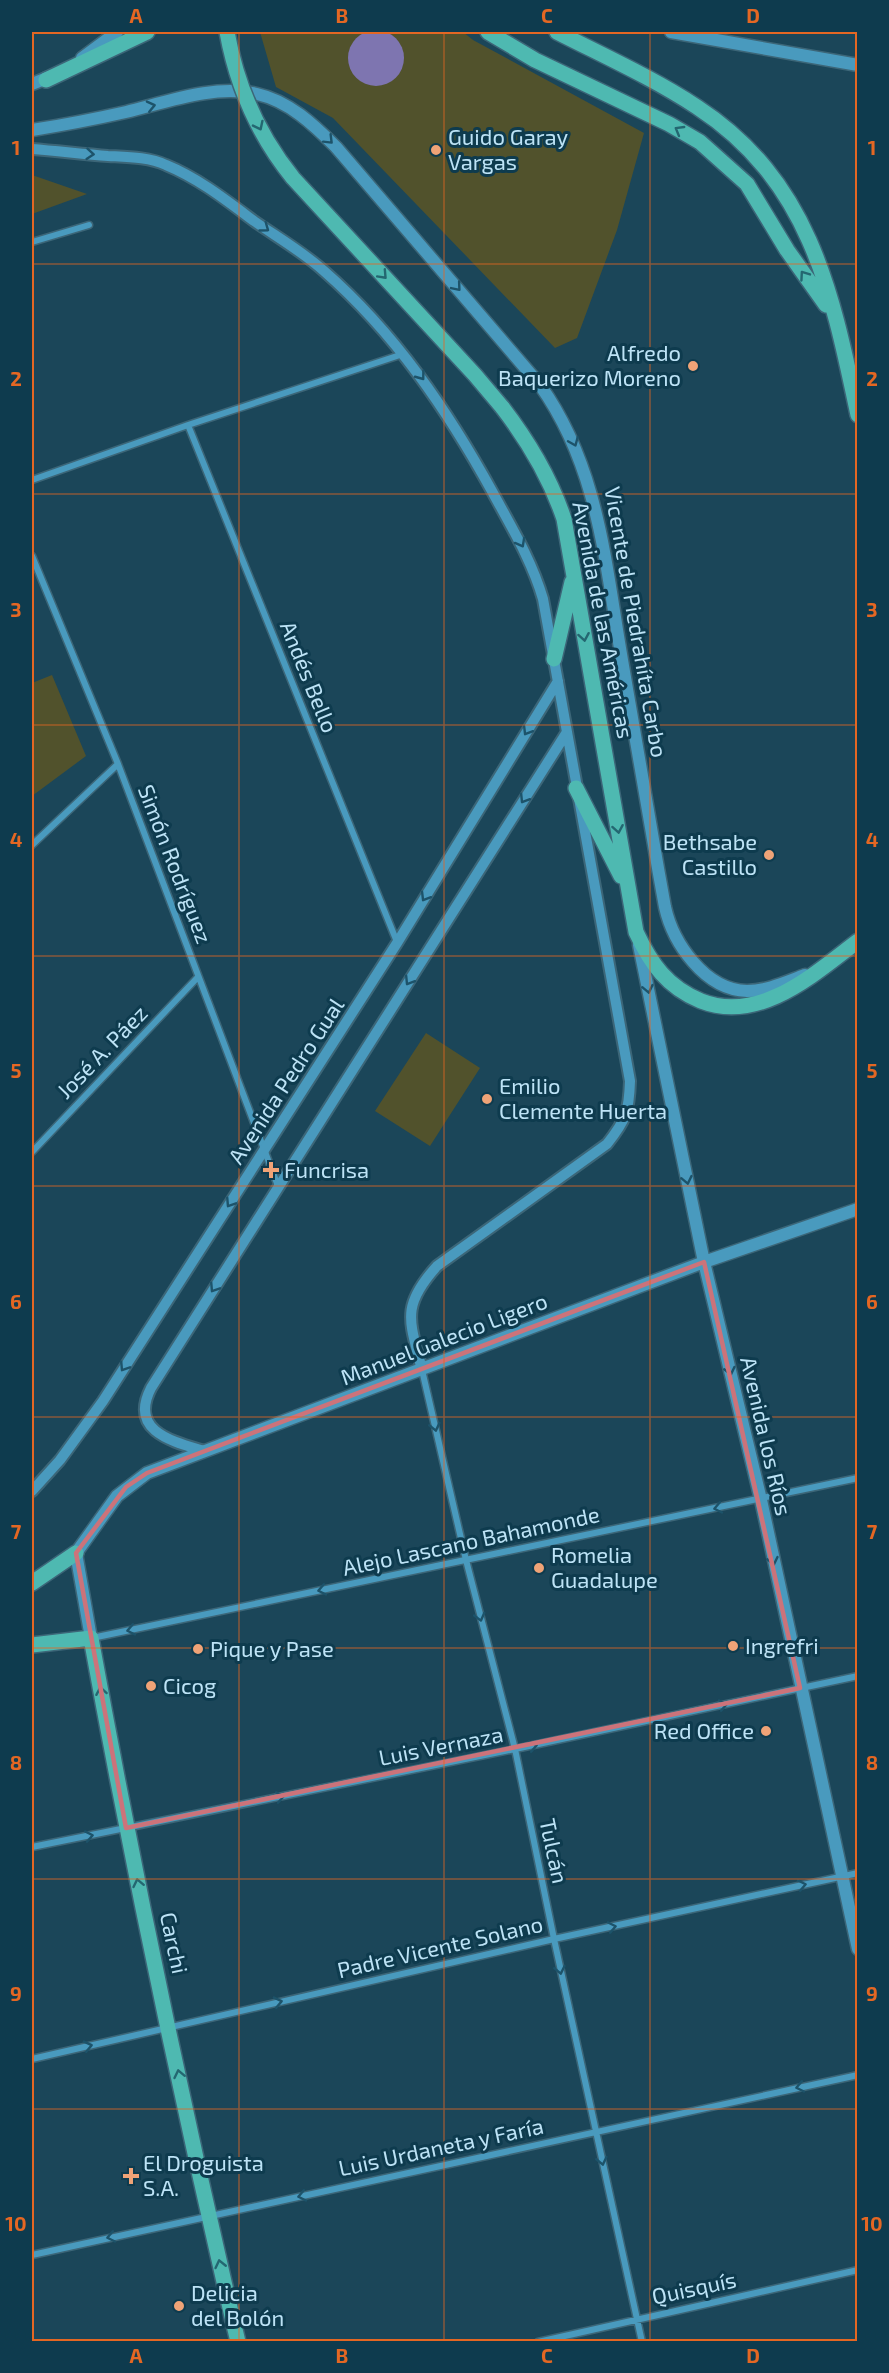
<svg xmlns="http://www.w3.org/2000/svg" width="889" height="2373" viewBox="0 0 889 2373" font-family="'Exo 2',sans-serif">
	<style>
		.green { fill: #51522c }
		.water { fill: #7e75b0 }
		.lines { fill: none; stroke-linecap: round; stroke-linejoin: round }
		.minor-casing { stroke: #3c6678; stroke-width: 9 }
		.tertiary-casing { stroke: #3c6678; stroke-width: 14 }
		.secondary-casing { stroke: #3c6678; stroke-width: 15 }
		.primary-casing { stroke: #3c6678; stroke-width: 18 }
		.minor { stroke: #499abe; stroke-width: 6 }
		.tertiary { stroke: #499abe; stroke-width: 10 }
		.secondary { stroke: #499abe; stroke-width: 12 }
		.primary { stroke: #4eb9b1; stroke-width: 15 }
		.primary-bridge-casing { stroke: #3c6678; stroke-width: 18; stroke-linecap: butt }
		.primary-bridge { stroke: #4eb9b1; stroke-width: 15 }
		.oneway { stroke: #1d536a }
		.oneway2 { stroke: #246771 }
		.marked { fill: none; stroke: #cc737a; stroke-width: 4.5; stroke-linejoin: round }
		.grid { fill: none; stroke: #e46723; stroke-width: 1.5; stroke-opacity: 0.55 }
		.poi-dot { fill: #efa377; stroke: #0e3b4e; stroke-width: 2 }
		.labels { text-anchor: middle; stroke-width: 6; stroke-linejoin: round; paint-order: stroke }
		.poi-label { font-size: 22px; fill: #bde3f6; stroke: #0e3b4e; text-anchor: start }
		.street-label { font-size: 22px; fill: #bde3f6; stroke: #0e3b4e }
		.neatline { fill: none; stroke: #e46723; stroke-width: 2 }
		.grid-label { font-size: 20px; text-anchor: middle; font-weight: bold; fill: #e46723 }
	</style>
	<rect width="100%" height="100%" fill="#1b4659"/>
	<path class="green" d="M 260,32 L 463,32 L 473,40 L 644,133 L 617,230 L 577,338 L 555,348 L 333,118 L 276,87 Z
		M 32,175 L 87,194 L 32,214 Z
		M 52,675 L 86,756 L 32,796 L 32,683 Z
		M 426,1033 L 480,1068 L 430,1146 L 375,1111 Z"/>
	<path class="water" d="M348 58a28 28 0 1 1 56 0a28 28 0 1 1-56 0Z"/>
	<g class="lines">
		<g class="minor-casing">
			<path id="minor" d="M 32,242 L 89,225
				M 188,425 L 397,942
				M 32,480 L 188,425 L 403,354
				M 32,556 L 118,764 L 278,1186
				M 32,845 L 118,764
				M 32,1152 L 198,977
				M 422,1370 L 466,1560 L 515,1749 L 554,1939 L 642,2342
				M 92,1638 L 858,1478
				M 32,1847 L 515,1749 L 858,1676
				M 32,2059 L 554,1939 L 858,1873
				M 32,2255 L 858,2075
				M 538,2342 L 858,2270"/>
		</g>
		<g class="tertiary-casing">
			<path id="tertiary" d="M 32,149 C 57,151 83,154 108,156 C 127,157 149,157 166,165 C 198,178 226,200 254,221 C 277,237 303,252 324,271 C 395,333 448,411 493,493 C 512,528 532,561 543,599 L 630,1081 C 629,1112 626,1120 607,1144 L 437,1266 C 400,1307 410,1321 422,1370
				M 204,1451 C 171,1441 129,1431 151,1388 L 567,732
				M 32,1491 L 60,1460 L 103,1401 L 397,943 L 558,681"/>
		</g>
		<g class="secondary-casing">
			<path id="secondary" d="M 671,32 L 858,65
				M 82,58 L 117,32
				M 32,84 L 52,76
				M 32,130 C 64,125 95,119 126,112 C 167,102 215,84 257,94 C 289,101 314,125 336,147 L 540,385 C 599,468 605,563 622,660 C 636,743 650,825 665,907 C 673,943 705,990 747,991 C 767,991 786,982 805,975
				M 639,945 L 704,1262 L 761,1500 L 858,1949
				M 91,1638 L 76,1553 L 117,1496 L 147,1473 L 704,1262 L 858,1209"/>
		</g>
		<g class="primary-casing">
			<path id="primary" d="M 488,32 L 535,60 L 669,124 L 700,142 L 747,184 L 787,250 L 826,305
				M 557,32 C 604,56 653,78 697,107 C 810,181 832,292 858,415
				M 46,80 L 147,32
				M 502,407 C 529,442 550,477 564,519 L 636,932 C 651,964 667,987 701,1001 C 760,1024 814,974 858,941
				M 554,659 L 572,582
				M 576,788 L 621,876
				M 32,1583 L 76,1553
				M 32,1645 L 91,1638 C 134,1874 183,2108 238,2342"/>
		</g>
		<use href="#minor" class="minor"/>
		<use href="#tertiary" class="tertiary"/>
		<use href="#secondary" class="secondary"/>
		<use href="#primary" class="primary"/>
		<g class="primary-bridge-casing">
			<path id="primary-bridge" d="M 227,32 C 237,87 258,135 293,178 L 475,375 L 502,407"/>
		</g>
		<use href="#primary-bridge" class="primary-bridge"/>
	</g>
	<defs><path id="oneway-chevron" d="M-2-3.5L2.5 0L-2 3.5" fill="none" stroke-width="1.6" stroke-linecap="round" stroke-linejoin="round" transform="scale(1.5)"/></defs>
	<g class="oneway">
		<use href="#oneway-chevron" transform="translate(151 106) rotate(-13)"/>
		<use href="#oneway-chevron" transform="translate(329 140) rotate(45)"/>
		<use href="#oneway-chevron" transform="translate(90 154) rotate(5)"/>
		<use href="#oneway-chevron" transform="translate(265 228) rotate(36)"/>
		<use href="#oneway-chevron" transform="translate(457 287) rotate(50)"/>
		<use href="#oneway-chevron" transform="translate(421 376) rotate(53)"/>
		<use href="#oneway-chevron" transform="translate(574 442) rotate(67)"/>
		<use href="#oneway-chevron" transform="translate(521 543) rotate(61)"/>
		<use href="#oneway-chevron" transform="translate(527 731) rotate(121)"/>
		<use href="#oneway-chevron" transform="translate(524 799) rotate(122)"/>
		<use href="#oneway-chevron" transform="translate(425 897) rotate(121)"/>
		<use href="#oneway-chevron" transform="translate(409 981) rotate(122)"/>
		<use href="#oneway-chevron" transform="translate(648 989) rotate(78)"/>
		<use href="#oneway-chevron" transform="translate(687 1180) rotate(78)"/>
		<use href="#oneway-chevron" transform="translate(230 1203) rotate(123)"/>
		<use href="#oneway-chevron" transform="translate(214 1288) rotate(123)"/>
		<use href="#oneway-chevron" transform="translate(124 1367) rotate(123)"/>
		<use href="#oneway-chevron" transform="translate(730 1371) rotate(77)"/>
		<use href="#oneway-chevron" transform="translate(435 1427) rotate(77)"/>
		<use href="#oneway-chevron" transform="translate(718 1508) rotate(168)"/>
		<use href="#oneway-chevron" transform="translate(773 1561) rotate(78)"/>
		<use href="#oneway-chevron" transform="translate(322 1590) rotate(168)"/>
		<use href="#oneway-chevron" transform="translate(480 1617) rotate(75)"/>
		<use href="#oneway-chevron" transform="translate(131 1630) rotate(168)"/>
		<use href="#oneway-chevron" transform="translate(723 1705) rotate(-12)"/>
		<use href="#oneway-chevron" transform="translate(533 1746) rotate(-12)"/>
		<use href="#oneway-chevron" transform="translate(280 1797) rotate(-11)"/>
		<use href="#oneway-chevron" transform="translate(89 1836) rotate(-11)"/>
		<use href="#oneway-chevron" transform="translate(802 1885) rotate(-12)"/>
		<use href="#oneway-chevron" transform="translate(612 1927) rotate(-12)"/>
		<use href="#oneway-chevron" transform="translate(560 1970) rotate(78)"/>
		<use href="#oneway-chevron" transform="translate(278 2002) rotate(-13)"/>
		<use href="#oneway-chevron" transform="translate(88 2046) rotate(-13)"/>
		<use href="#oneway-chevron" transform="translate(800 2087) rotate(168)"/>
		<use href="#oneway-chevron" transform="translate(602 2161) rotate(77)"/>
		<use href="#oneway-chevron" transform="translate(302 2196) rotate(168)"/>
		<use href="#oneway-chevron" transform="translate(111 2237) rotate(168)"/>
	</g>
	<g class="oneway2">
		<use href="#oneway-chevron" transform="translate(259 126) rotate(64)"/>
		<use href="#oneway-chevron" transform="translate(679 130) rotate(-150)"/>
		<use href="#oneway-chevron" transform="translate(383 275) rotate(47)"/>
		<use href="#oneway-chevron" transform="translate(804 275) rotate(-125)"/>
		<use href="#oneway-chevron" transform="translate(584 637) rotate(80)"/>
		<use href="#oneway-chevron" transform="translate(618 829) rotate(80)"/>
		<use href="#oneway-chevron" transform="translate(101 1691) rotate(-100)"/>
		<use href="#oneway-chevron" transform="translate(138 1883) rotate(-102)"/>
		<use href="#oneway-chevron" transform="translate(179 2074) rotate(-102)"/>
		<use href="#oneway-chevron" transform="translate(220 2264) rotate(-103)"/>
	</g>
	<path class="marked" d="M 704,1262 L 800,1688 L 126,1828 L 76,1553 L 126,1487 L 147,1473 Z"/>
	<path class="grid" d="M 239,32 L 239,2342M 444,32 L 444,2342M 650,32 L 650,2342M 32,264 L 858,264M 32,494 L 858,494M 32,725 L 858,725M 32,956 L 858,956M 32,1186 L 858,1186M 32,1417 L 858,1417M 32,1648 L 858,1648M 32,1879 L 858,1879M 32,2109 L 858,2109"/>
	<g class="poi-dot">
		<circle cx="436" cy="150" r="6"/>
		<circle cx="693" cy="366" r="6"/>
		<circle cx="769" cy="855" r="6"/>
		<circle cx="487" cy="1099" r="6"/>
		<path d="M268 1161h6v6h6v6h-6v6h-6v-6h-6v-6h6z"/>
		<circle cx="539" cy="1568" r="6"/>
		<circle cx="733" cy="1646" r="6"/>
		<circle cx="198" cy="1649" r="6"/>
		<circle cx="151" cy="1686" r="6"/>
		<circle cx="766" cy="1731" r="6"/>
		<path d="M128 2167h6v6h6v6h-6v6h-6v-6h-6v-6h6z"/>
		<circle cx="179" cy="2306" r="6"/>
	</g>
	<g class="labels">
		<g class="poi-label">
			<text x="448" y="145">Guido Garay<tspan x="448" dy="25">Vargas</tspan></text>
			<text x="681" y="361" text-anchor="end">Alfredo<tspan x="681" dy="25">Baquerizo Moreno</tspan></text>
			<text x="757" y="850" text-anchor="end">Bethsabe<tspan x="757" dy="25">Castillo</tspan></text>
			<text x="499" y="1094">Emilio<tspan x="499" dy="25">Clemente Huerta</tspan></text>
			<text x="284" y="1178">Funcrisa</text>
			<text x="551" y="1563">Romelia<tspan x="551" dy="25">Guadalupe</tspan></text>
			<text x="745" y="1654">Ingrefri</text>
			<text x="210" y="1657">Pique y Pase</text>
			<text x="163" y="1694">Cicog</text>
			<text x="754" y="1739" text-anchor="end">Red Office</text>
			<text x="143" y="2171">El Droguista<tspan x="143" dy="25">S.A.</tspan></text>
			<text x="191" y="2301">Delicia<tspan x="191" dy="25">del Bolón</tspan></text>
		</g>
		<g class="street-label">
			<text transform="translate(603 620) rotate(79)" y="8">Avenida de las Américas</text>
			<text transform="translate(636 622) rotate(80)" y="8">Vicente de Piedrahíta Carbo</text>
			<text transform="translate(309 677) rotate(68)" y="8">Andés Bello</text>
			<text transform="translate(175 864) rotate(69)" y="8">Simón Rodríguez</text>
			<text transform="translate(102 1052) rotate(-46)" y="8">José A. Páez</text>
			<text transform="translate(286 1081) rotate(-57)" y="8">Avenida Pedro Gual</text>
			<text transform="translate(444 1339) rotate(-21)" y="8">Manuel Galecio Ligero</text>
			<text transform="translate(766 1436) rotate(77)" y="8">Avenida los Ríos</text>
			<text transform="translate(471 1541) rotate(-12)" y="8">Alejo Lascano Bahamonde</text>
			<text transform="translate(441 1746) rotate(-11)" y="8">Luis Vernaza</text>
			<text transform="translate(554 1851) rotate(78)" y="8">Tulcán</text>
			<text transform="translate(174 1943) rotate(78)" y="8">Carchi</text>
			<text transform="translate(440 1947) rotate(-13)" y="8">Padre Vicente Solano</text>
			<text transform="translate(441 2147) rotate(-12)" y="8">Luis Urdaneta y Faría</text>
			<text transform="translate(694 2288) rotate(-12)" y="8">Quisquís</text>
		</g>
	</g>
	<rect width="889" height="2373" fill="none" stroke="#0e3b4e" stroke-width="66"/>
	<rect x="33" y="33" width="823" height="2307" class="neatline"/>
	<g class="grid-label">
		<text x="136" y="23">A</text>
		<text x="342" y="23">B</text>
		<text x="547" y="23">C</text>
		<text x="753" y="23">D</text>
		<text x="16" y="155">1</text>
		<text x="872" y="155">1</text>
		<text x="16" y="386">2</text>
		<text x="872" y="386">2</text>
		<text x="16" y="617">3</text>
		<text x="872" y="617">3</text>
		<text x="16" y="847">4</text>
		<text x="872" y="847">4</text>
		<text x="16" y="1078">5</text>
		<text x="872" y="1078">5</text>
		<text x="16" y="1309">6</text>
		<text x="872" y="1309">6</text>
		<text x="16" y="1539">7</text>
		<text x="872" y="1539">7</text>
		<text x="16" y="1770">8</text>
		<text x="872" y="1770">8</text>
		<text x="16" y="2001">9</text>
		<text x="872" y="2001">9</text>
		<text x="16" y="2231">10</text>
		<text x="872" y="2231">10</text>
		<text x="136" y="2363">A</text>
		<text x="342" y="2363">B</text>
		<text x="547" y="2363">C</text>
		<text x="753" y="2363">D</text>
	</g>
</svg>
